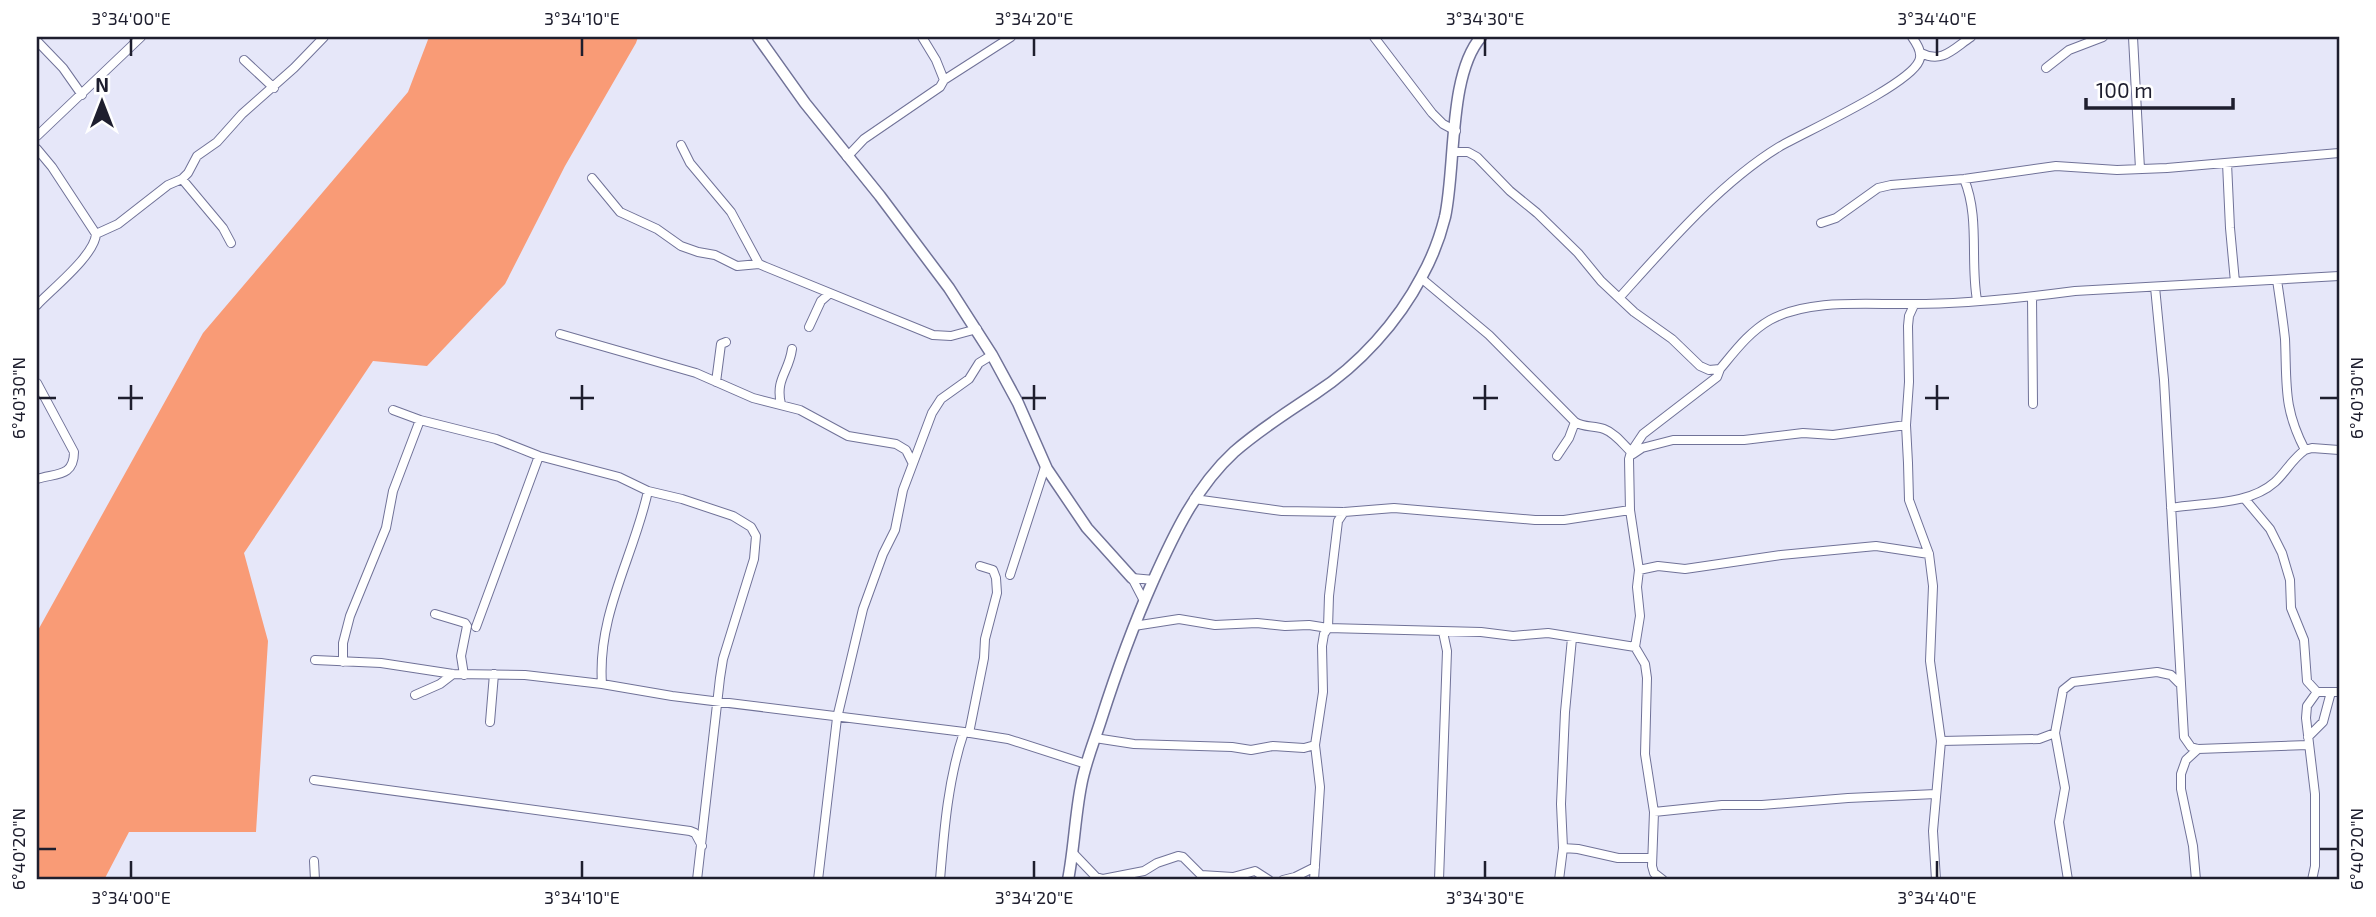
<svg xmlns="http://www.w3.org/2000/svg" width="2376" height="917" viewBox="0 0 2376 917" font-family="'Exo 2',sans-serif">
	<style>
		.forest { fill: #f99b76 }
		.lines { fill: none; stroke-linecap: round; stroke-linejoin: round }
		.street-casing { stroke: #707298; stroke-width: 10 }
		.secondary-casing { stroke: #707298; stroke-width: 13 }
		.street { stroke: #fff; stroke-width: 8 }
		.secondary { stroke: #fff; stroke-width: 10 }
		.ticks { fill: none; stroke: #1e1e2e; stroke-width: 2.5 }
		.neatline { fill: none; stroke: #1e1e2e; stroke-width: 2.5 }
		.ticks-label { font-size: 18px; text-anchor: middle; fill: #1e1e2e }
	</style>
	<rect width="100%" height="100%" fill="#e6e7f9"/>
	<path class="forest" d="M 429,37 L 638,37 L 636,43 L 565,166 L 505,284 L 427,366 L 373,361 L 244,553 L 268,641 L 256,832 L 129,832 L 104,880 L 37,880 L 37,632 L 203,333 L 408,92 Z"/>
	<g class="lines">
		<g class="street-casing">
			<path id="street" d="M 1374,37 L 1432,113 L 1443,124 L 1456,131
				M 2133,37 L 2140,169
				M 37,41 L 63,68 L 82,95
				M 1921,53 C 1942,64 1953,49 1971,37
				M 244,60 L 274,88
				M 2046,68 L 2069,50 L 2103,37
				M 944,80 L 1011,37
				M 37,136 L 141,37
				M 681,145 L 690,163 L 731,212 L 759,264
				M 37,149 L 52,167 L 96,234 C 95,255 52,289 37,305
				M 1453,152 L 1468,152 L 1477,157 L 1510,191 L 1537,213 L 1578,253 L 1601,281 L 1634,312 L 1672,339 L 1700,366 L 1709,370 L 1720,369
				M 847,157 L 864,139 L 940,87 L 944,80 L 936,60 L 922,37
				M 2227,163 L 2230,228 L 2235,282
				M 592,178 L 620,212 L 657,229 L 681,246 L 698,252 L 715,255 L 737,266 L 759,264 L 766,267 L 933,335 L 951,336 L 977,329
				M 182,179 L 223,228 L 231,243
				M 1964,179 C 1980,217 1970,261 1977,300
				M 1821,223 L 1836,218 L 1878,188 L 1891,185 L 1964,179 L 2056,166 L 2117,170 L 2167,168 L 2339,153
				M 96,234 L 118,224 L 168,185 L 182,179 L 188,173 L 197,156 L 217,142 L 242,114 L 294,68 L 324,37
				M 1421,278 L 1489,335 L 1575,422 C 1584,428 1594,425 1604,429 C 1615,433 1623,444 1631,452 L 1629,459 L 1630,510 L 1639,570 L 1637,587 L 1640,616 L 1635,647
				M 2277,280 C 2280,300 2283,320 2285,339 C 2287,385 2283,408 2305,450
				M 2155,287 L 2164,380 L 2184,737 L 2191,747 L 2198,749 L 2308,745
				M 1620,297 C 1666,246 1720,183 1779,147 C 1805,132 1909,85 1919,61 C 1923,53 1917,44 1912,37
				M 2032,297 L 2033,404
				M 1914,305 L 1909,316 L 1908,326 L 1909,382 L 1906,425 L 1908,463 L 1909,500 L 1929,554 L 1933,586 L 1930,661 L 1941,741 L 1933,831 L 1936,880
				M 809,327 L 821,301 L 829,294
				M 560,334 L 696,373 L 753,398 L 800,410 L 848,436 L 896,444 L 906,450 L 912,462
				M 716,382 L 721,344 L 726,342
				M 37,383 L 74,452 C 74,477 56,473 37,479
				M 781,404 C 775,379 789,372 792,349
				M 393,410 L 420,420 L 496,439 L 539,456 L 619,477 L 648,491 L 682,499 L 733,516 L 751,527 L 756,536 L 754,559 L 723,659 L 720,678 L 697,880
				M 1631,452 L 1643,434 L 1717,377 L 1720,369 C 1735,351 1749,332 1770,320 C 1810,298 1869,305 1913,304 C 1967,304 2022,298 2075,291 L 2339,276
				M 1633,454 L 1642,448 L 1673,440 L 1744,440 L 1803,433 L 1833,435 L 1906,425
				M 1557,456 L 1569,438 L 1575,422
				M 2244,498 L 2270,529 L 2282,553 L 2290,580 L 2291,608 L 2304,640 L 2307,681 L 2317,692 L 2339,692
				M 1194,499 L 1282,511 L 1344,512 L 1394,508 L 1535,520 L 1564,520 L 1630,510
				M 2171,508 C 2204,502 2248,506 2275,482 C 2286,472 2292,459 2305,450 L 2312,448 L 2339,450
				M 1639,570 L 1658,566 L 1685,569 L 1781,555 L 1876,546 L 1929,554
				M 1010,575 L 1045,467
				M 1132,578 L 1144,601
				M 1132,578 L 1154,580
				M 435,614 L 465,623 L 467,626 L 461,656 L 464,675
				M 1134,626 L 1179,619 L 1215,625 L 1257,623 L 1285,626 L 1309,625 L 1328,628 L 1481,632 L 1513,636 L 1548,633 L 1635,647 L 1645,664 L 1647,678 L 1645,754 L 1654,812 L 1652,866 L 1654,873 L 1663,880
				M 476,627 L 539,456
				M 315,660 L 381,663 L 453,674 L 525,675 L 602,684 L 672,696 L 964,732 L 1008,739 L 1086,764
				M 343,662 L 343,643 L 350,616 L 386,528 L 393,491 L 420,420
				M 602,684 C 597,614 634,556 648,491
				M 415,695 L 440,684 L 453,674
				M 490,722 L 494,674
				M 969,733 L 984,658 L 985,639 L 997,593 L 996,578 L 993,570 L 980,566
				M 2308,737 L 2323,722 L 2331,692
				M 1095,738 L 1134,744 L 1232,747 L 1251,750 L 1273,746 L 1304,748 L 1315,745
				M 1941,741 L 2039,739 L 2055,733
				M 314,780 L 690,831 L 695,833 L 702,846
				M 1654,812 L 1722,805 L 1762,805 L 1848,798 L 1936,794
				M 1563,848 L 1578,849 L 1618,858 L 1652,858
				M 1073,853 L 1096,877 L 1103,879 L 1144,871 L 1157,863 L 1178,856 L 1183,857 L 1201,875 L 1233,877 L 1255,871 L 1269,880
				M 314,861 L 315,880
				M 818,880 L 837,718 L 863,609 L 883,554 L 895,530 L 903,490 L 932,413 L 941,399 L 969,379 L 979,363 L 992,355
				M 940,880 C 944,831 948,779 964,732
				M 1283,880 L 1295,877 L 1315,867
				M 1314,880 L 1320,787 L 1315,745 L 1323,692 L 1322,646 L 1324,634 L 1328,628 L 1329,596 L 1338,521 L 1344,512
				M 1439,880 L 1447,651 L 1443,632
				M 1559,880 L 1563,848 L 1561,804 L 1565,712 L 1572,638
				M 2068,880 L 2059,822 L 2065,788 L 2055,733 L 2063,690 L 2073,682 L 2157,672 L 2171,675 L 2179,683
				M 2196,880 L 2193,846 L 2181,789 L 2181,774 L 2186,760 L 2198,749
				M 2312,880 L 2315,866 L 2315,794 L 2306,718 L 2307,706 L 2317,692"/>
		</g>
		<g class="secondary-casing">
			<path id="secondary" d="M 758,37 L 805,103 L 880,196 L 949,288 L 992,355 L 1018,403 L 1047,469 L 1087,528 L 1132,578
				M 1068,880 C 1074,849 1075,817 1081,786 C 1085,763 1094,742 1101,720 C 1116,673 1133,626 1153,581 C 1174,534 1196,487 1234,452 C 1260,429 1288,412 1316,393 C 1359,365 1398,322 1422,276 C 1432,258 1440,237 1445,217 C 1456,167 1448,75 1481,37"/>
		</g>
		<use href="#street" class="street"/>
		<use href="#secondary" class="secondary"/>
	</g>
	<path class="ticks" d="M 131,38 L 131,56M 582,38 L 582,56M 1034,38 L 1034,56M 1485,38 L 1485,56M 1937,38 L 1937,56M 131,385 L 131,410M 582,385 L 582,410M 1034,385 L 1034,410M 1485,385 L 1485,410M 1937,385 L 1937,410M 38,398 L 56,398M 118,398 L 143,398M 570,398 L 594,398M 1022,398 L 1046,398M 1473,398 L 1498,398M 1925,398 L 1949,398M 2320,398 L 2338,398M 38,849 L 56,849M 2320,849 L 2338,849M 131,861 L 131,878M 582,861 L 582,878M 1034,861 L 1034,878M 1485,861 L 1485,878M 1937,861 L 1937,878"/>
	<rect width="2376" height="917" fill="none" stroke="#ffffff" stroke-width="77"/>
	<g transform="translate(102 102)" stroke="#ffffff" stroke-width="5" paint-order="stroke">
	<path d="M0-5L12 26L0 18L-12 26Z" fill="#1e1e2e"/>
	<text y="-10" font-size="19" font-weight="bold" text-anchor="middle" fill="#1e1e2e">N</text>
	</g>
	<path d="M2086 98v10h147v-10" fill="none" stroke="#1e1e2e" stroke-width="3.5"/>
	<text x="2096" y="98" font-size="21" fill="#1e1e2e" stroke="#ffffff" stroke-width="5" paint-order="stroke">100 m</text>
	<rect x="38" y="38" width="2300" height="840" class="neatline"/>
	<g class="ticks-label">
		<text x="131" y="25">3°34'00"E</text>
		<text x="582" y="25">3°34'10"E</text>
		<text x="1034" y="25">3°34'20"E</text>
		<text x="1485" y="25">3°34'30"E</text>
		<text x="1937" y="25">3°34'40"E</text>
		<text transform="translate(19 398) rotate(-90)" y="6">6°40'30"N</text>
		<text transform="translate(2357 398) rotate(-90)" y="6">6°40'30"N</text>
		<text transform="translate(19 849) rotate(-90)" y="6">6°40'20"N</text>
		<text transform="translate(2357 849) rotate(-90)" y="6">6°40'20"N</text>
		<text x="131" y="904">3°34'00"E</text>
		<text x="582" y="904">3°34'10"E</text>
		<text x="1034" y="904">3°34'20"E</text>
		<text x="1485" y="904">3°34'30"E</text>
		<text x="1937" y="904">3°34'40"E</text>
	</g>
</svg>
